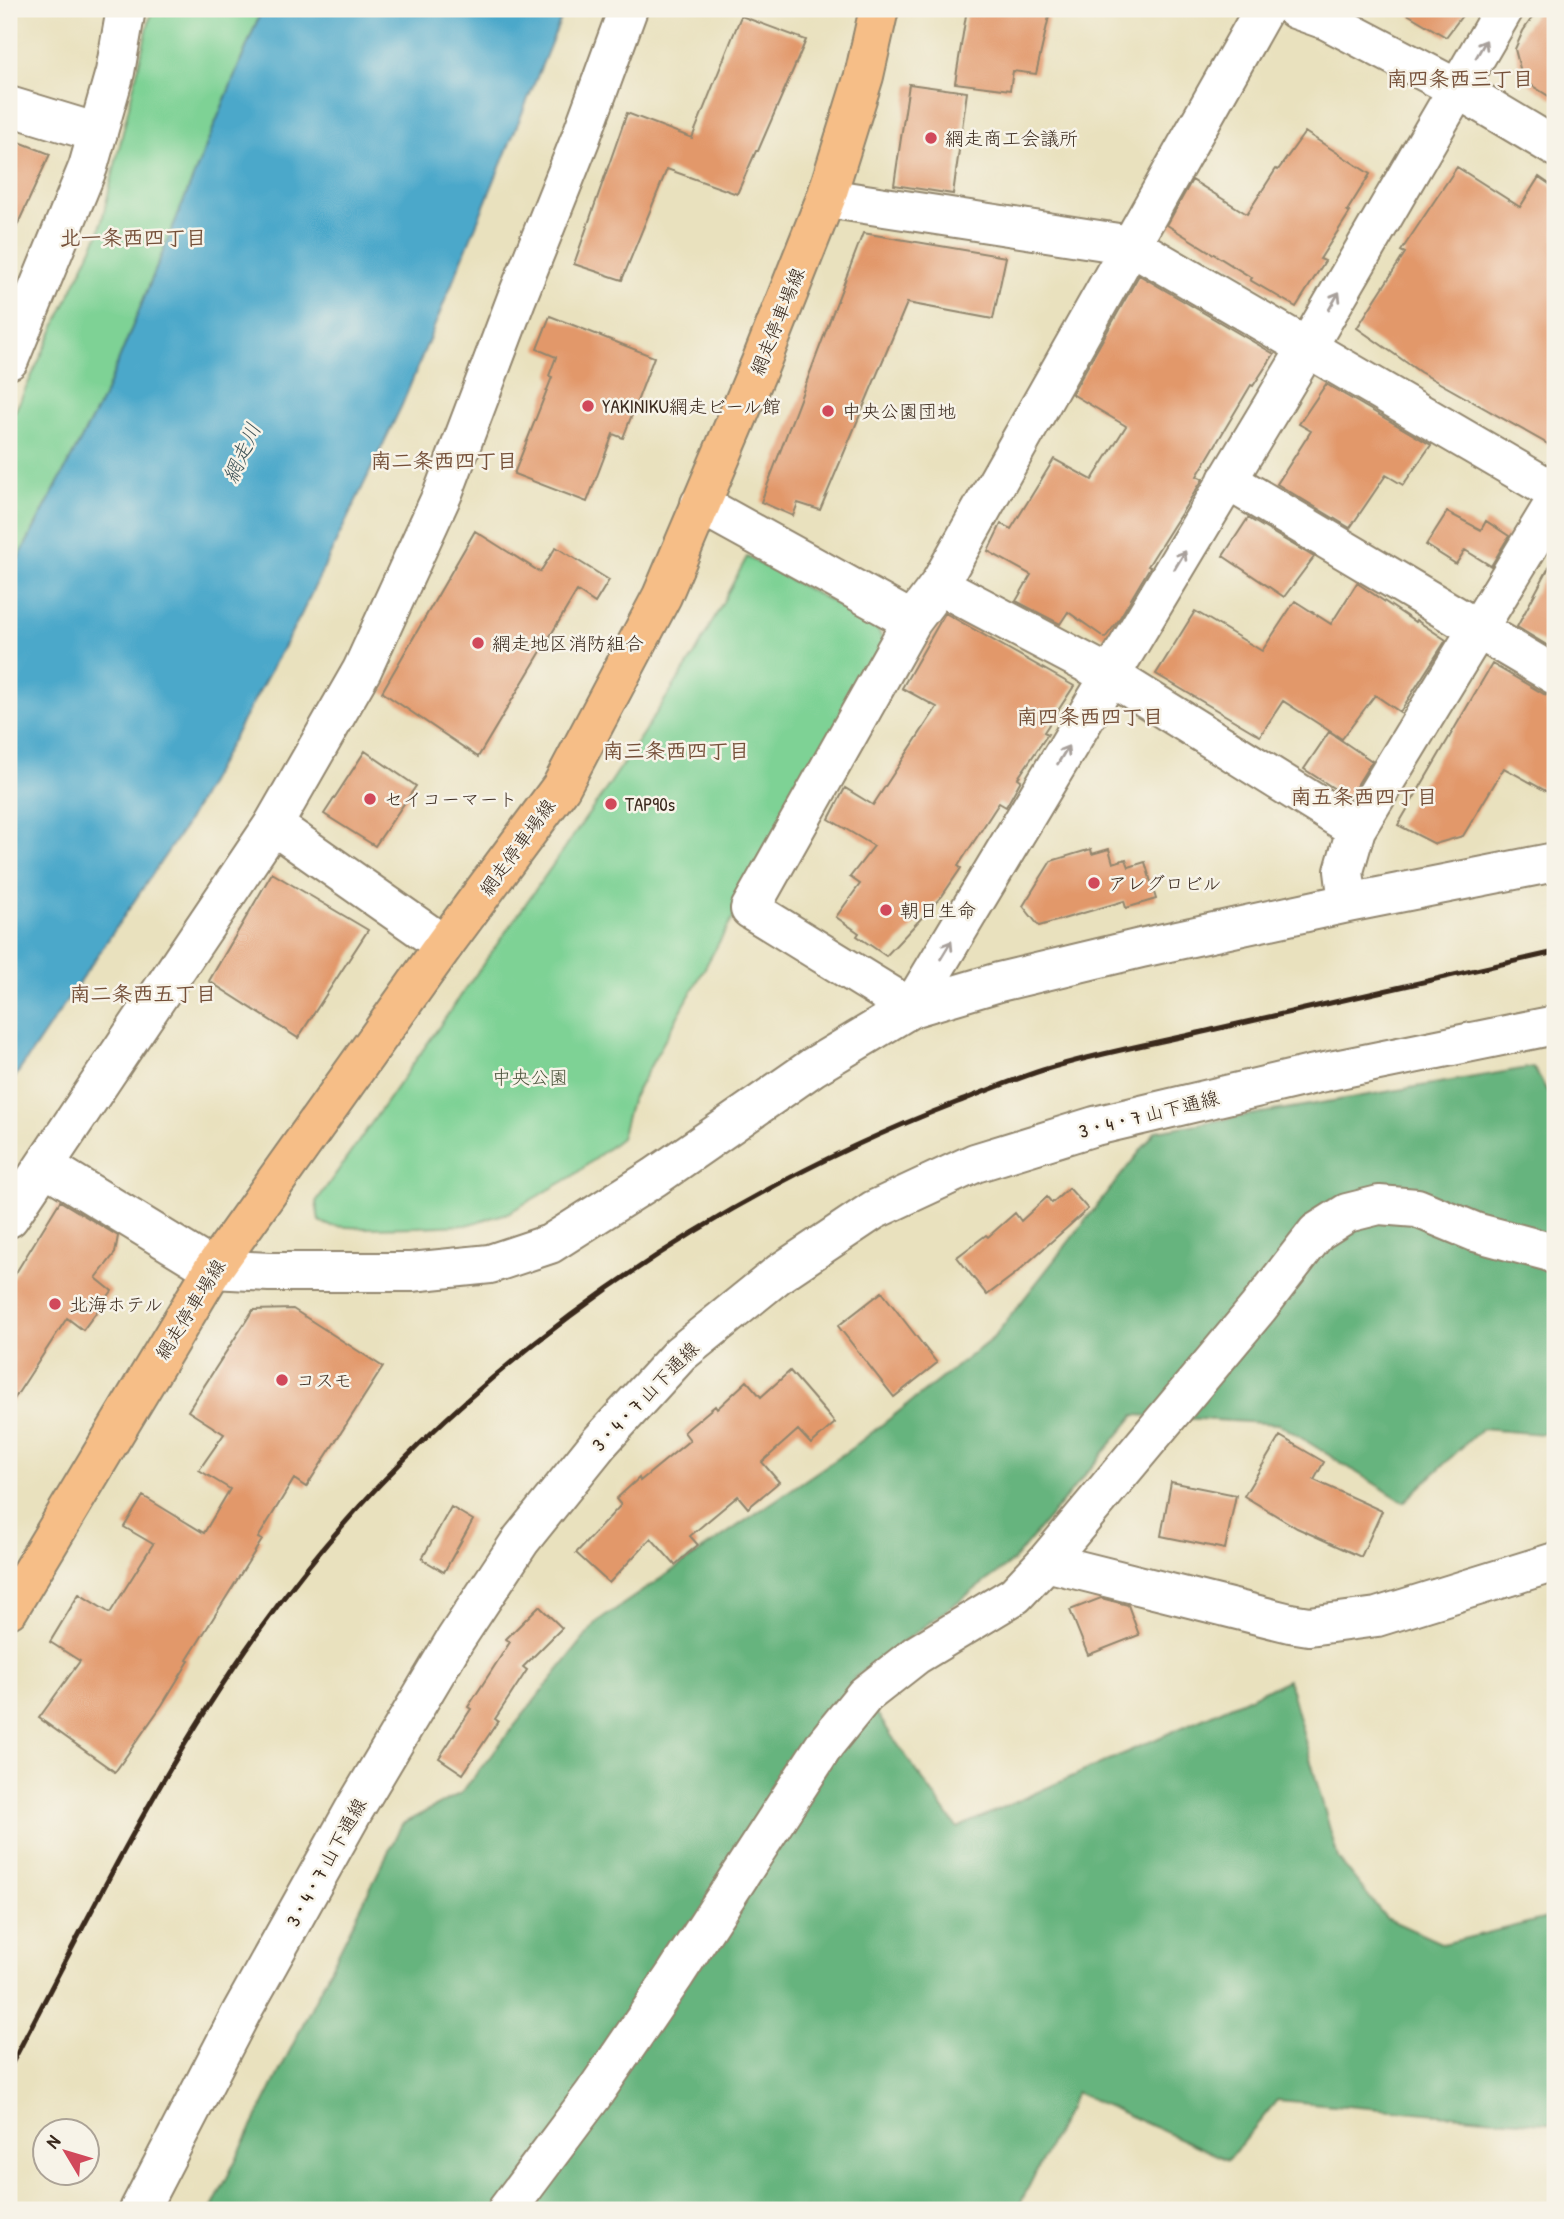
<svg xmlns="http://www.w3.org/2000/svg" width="1564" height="2219" viewBox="0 0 1564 2219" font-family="'Patrick Hand','Klee One',sans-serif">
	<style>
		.green { fill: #7ed295; stroke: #5c7e5a; stroke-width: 2 }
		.forest { fill: #66b47e; stroke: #506f4e; stroke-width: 2 }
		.water { fill: #4ba8ca; stroke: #436974; stroke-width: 2 }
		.building { fill: #e2986a }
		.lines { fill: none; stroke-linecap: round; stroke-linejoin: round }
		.minor-casing { stroke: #92866e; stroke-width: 42 }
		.major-casing { stroke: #92866e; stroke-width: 42 }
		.minor { stroke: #fff; stroke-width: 38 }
		.major { stroke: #f6be87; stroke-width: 38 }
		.rail { stroke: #3b2a1e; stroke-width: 5 }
		.oneway { stroke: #a79f9a }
		.poi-dot { fill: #d1495b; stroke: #f7f3e8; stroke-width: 2.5 }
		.labels { text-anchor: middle; stroke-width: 5; stroke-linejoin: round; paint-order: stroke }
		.poi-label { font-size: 19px; fill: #3b2a1e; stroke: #f7f3e8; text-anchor: start }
		.street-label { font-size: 19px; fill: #3b2a1e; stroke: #f7f3e8 }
		.park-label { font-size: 19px; fill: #4c543c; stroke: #f7f3e8 }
		.neighbourhood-label { font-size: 21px; font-weight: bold; fill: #755039; stroke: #f7f3e8 }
		.water-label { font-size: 21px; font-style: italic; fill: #41565a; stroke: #f7f3e8 }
	</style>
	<rect width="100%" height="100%" fill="#f7f3e8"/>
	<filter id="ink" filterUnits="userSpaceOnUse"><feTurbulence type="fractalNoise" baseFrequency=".0143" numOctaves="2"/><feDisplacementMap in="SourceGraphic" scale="14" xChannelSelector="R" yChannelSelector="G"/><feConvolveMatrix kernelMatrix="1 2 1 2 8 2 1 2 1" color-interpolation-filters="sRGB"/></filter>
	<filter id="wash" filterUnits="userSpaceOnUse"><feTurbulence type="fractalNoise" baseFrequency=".00686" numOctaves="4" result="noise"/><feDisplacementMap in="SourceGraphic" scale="28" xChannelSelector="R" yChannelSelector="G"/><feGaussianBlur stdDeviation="1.57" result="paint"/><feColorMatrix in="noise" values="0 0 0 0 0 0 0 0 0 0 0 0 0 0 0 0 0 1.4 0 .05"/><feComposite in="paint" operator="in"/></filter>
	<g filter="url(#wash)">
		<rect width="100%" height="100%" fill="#e9e1be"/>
		<path class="green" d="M 152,9 L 262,9 L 105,394 L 9,576 L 9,424 L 99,233 Z
			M 747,557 L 874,624 L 887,646 L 854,710 L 718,944 L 631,1101 L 621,1138 L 573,1176 L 508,1213 L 466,1225 L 418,1227 L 365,1228 L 330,1226 L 319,1221 L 316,1202 L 609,785 L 695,654 Z"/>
		<path class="forest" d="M 1533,1067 L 1555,1104 L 1555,1435 L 1481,1429 L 1404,1502 L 1279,1424 L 1135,1415 L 1012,1562 L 854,1678 L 891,1735 L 957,1828 L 1288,1680 L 1338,1858 L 1386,1918 L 1443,1944 L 1555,1916 L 1555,2124 L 1277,2100 L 1228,2160 L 1076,2092 L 1017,2210 L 211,2210 L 402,1824 L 461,1793 L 597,1622 L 852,1448 L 993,1338 L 1156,1131 Z"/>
		<path class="water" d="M 262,9 L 565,9 L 402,405 L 301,615 L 185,826 L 9,1086 L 9,576 L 105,394 Z"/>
		<g id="blocks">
			<path class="building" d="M 967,9 L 1033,9 L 1050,12 L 1036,74 L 1013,71 L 1010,90 L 955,83 Z
				M 1399,9 L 1467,9 L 1446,37 Z
				M 1538,9 L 1555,9 L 1555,100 L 1523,80 L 1515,49 L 1523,31 Z
				M 741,16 L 806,40 L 758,151 L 756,151 L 737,194 L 667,169 L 622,280 L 574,264 L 627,113 L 692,138 Z
				M 909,84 L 967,92 L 953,194 L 894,185 Z
				M 1305,132 L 1370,174 L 1347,211 L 1350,212 L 1320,259 L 1325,261 L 1296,307 L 1250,280 L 1252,278 L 1167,225 L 1192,180 L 1247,214 L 1276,169 L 1278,170 Z
				M 9,138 L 50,154 L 9,243 Z
				M 1457,167 L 1520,207 L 1539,177 L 1555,188 L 1555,448 L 1420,372 L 1357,328 L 1405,253 L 1401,251 Z
				M 863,233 L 1006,257 L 993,319 L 907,303 L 820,510 L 798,503 L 793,516 L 761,502 Z
				M 1139,275 L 1274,354 L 1253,386 L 1251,385 L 1197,476 L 1203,479 L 1148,566 L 1150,567 L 1118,621 L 1105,638 L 1068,612 L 1060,624 L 1016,601 L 1031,575 L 988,551 L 1001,524 L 1011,529 L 1054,459 L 1092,480 L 1126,426 L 1072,394 Z
				M 550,316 L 654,357 L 623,438 L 613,434 L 587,502 L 514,474 L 552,377 L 549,376 L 556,357 L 537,349 Z
				M 1326,384 L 1431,445 L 1403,485 L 1386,475 L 1350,528 L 1277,484 L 1311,431 L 1299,424 Z
				M 1447,512 L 1481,530 L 1486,521 L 1509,536 L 1491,566 L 1465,550 L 1456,564 L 1426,545 Z
				M 1248,518 L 1314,557 L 1284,597 L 1223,556 Z
				M 475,531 L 540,572 L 556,547 L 609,580 L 595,603 L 577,591 L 478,757 L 382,692 Z
				M 1555,556 L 1555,650 L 1517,627 Z
				M 1357,583 L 1415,622 L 1416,620 L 1446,640 L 1400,712 L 1375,695 L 1342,739 L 1283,701 L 1260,736 L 1156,674 L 1195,611 L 1262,651 L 1295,601 L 1331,624 Z
				M 945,613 L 1074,686 L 1044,732 L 1048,734 L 1018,778 L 1021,780 L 1006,807 L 999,803 L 958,866 L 961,868 L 942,896 L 886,956 L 857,936 L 859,933 L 836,917 L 860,884 L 850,877 L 874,846 L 829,819 L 845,788 L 873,805 L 937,707 L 902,688 Z
				M 1492,664 L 1544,694 L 1555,697 L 1555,796 L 1504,768 L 1463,836 L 1435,844 L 1398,825 Z
				M 1329,732 L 1372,761 L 1349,798 L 1304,769 Z
				M 365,751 L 416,786 L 375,846 L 324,814 Z
				M 1091,849 L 1092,854 L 1109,849 L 1113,863 L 1126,859 L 1129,867 L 1145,862 L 1156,899 L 1126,908 L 1124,901 L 1039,926 L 1023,906 L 1051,861 Z
				M 272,873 L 368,930 L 298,1038 L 209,981 Z
				M 1069,1188 L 1088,1209 L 1015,1274 L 987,1295 L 957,1257 L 986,1235 L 988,1237 L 1015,1213 L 1021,1221 L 1047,1197 L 1052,1203 Z
				M 60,1201 L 118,1236 L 115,1253 L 96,1278 L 112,1291 L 83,1330 L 67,1318 L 9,1407 L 9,1284 Z
				M 882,1292 L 937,1363 L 894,1397 L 838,1326 Z
				M 293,1309 L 383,1367 L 306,1487 L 294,1479 L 258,1538 L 262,1540 L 187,1660 L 189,1661 L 162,1705 L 115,1772 L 39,1718 L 80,1661 L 50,1642 L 79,1594 L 110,1613 L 153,1544 L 124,1527 L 143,1496 L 204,1533 L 230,1489 L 199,1470 L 224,1434 L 188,1411 L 253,1310 Z
				M 790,1371 L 835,1423 L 811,1444 L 798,1430 L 762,1462 L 779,1482 L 748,1508 L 738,1496 L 690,1536 L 698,1545 L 675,1565 L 651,1538 L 609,1583 L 576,1553 L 621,1505 L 616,1499 L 639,1478 L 640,1481 L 690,1440 L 684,1432 L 715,1406 L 717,1409 L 747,1381 L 761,1397 Z
				M 1280,1436 L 1324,1462 L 1314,1480 L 1382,1511 L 1361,1557 L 1297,1528 L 1244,1496 Z
				M 1171,1482 L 1236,1495 L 1225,1549 L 1161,1536 Z
				M 451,1507 L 473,1520 L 444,1572 L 422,1559 Z
				M 1101,1598 L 1128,1605 L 1139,1635 L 1088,1655 L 1070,1610 Z
				M 539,1606 L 562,1628 L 523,1667 L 527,1670 L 495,1719 L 498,1721 L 463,1774 L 439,1758 L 471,1709 L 468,1707 L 510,1642 L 506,1639 Z"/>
		</g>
	</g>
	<g filter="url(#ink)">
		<use href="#blocks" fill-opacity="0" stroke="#92866e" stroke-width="2"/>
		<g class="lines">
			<g class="minor-casing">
				<path id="minor" d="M 1264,9 L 939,585 L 912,621 L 750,909 L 911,1008 L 1307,348 L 1504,9
					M 1295,9 L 1326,20 L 1458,89 L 1555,147
					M 9,106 L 98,133
					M 826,198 L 1131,245 L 1555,492
					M 9,360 L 88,167 L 115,72 L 126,9
					M 1227,480 L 1555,675
					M 700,504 L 912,621
					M 939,585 L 1111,676 L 1356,829
					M 273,825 L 444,945
					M 1348,903 L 1344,871 L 1356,829 L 1555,502
					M 45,1166 L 213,1269 L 269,1272 L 411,1272 L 490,1264 L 550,1244 L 655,1177 L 813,1067 L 911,1008 L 999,982 L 1141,948 L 1348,903 L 1555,862
					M 9,1218 L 273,825 L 362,670 L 443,493 L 516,300 L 580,140 L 628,9
					M 1046,1562 L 1290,1623 L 1309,1626 L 1377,1617 L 1555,1562
					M 139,2210 L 241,2013 L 354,1810 L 455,1640 L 521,1540 L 599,1443 L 680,1354 L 780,1273 L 874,1210 L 975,1163 L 1095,1126 L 1315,1074 L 1555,1025
					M 507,2210 L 593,2095 L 675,1975 L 826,1743 L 865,1695 L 916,1655 L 1015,1595 L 1046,1562 L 1258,1308 L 1317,1232 L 1347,1213 L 1379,1205 L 1417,1208 L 1475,1232 L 1550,1252 L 1555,1255"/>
			</g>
			<g class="major-casing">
				<path id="major" d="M 9,1609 L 213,1269 L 444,945 L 561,787 L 662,596 L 761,362 L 826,198 L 864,76 L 879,9"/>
			</g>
			<use href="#minor" class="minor"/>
			<use href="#major" class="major"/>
			<path class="rail" d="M 9,2069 C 87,1920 161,1768 259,1631 C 430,1391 685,1207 958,1102 C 986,1091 1015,1079 1043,1070 C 1101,1052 1162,1042 1220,1028 C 1332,1003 1444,977 1555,952"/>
		</g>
		<defs><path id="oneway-shaft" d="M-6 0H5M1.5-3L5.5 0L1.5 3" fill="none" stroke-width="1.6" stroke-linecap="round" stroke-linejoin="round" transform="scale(1.75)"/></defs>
		<g class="oneway">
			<use href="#oneway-shaft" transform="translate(1481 49) rotate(-60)"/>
			<use href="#oneway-shaft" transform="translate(1334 301) rotate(-60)"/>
			<use href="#oneway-shaft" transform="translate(1180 560) rotate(-59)"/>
			<use href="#oneway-shaft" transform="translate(1063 755) rotate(-59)"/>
			<use href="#oneway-shaft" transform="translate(946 950) rotate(-59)"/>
		</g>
	</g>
	<g class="poi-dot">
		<circle cx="931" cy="138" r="7"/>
		<circle cx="588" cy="406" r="7"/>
		<circle cx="828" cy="411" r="7"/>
		<circle cx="478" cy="643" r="7"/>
		<circle cx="370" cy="799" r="7"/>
		<circle cx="611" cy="804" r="7"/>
		<circle cx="1094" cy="883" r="7"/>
		<circle cx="886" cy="910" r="7"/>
		<circle cx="55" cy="1304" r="7"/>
		<circle cx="282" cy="1380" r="7"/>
	</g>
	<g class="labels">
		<g class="poi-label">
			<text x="945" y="145">網走商工会議所</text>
			<text x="602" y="413">YAKINIKU網走ビール館</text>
			<text x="842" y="418">中央公園団地</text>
			<text x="492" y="650">網走地区消防組合</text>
			<text x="384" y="806">セイコーマート</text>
			<text x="625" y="811">TAP90s</text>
			<text x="1108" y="890">アレグロビル</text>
			<text x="900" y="917">朝日生命</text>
			<text x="69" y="1311">北海ホテル</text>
			<text x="296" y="1387">コスモ</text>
		</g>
		<g class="street-label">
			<text transform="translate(777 321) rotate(-68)" y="7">網走停車場線</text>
			<text transform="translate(517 847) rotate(-54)" y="7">網走停車場線</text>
			<text transform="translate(1149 1114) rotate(-14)" y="7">3・4・7 山下通線</text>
			<text transform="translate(190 1309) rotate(-58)" y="7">網走停車場線</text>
			<text transform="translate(645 1396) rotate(-46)" y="7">3・4・7 山下通線</text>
			<text transform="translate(326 1862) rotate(-61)" y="7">3・4・7 山下通線</text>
		</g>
		<g class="park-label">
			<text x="530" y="1084">中央公園</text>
		</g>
		<g class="neighbourhood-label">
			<text x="1460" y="86">南四条西三丁目</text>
			<text x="133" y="245">北一条西四丁目</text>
			<text x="444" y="468">南二条西四丁目</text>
			<text x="1090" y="724">南四条西四丁目</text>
			<text x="676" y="758">南三条西四丁目</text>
			<text x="1364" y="804">南五条西四丁目</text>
			<text x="143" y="1001">南二条西五丁目</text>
		</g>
		<g class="water-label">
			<text transform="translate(242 453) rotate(-66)" y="7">網走川</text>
		</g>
	</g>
	<rect width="1564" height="2219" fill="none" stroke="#f7f3e8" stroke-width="35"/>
	<g transform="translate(66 2152) rotate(308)"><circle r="33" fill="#f7f3e8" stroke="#aca397" stroke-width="2"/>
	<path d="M0-5L12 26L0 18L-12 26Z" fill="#d1495b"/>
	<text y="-10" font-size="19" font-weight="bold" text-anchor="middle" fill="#3b2a1e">N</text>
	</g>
</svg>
